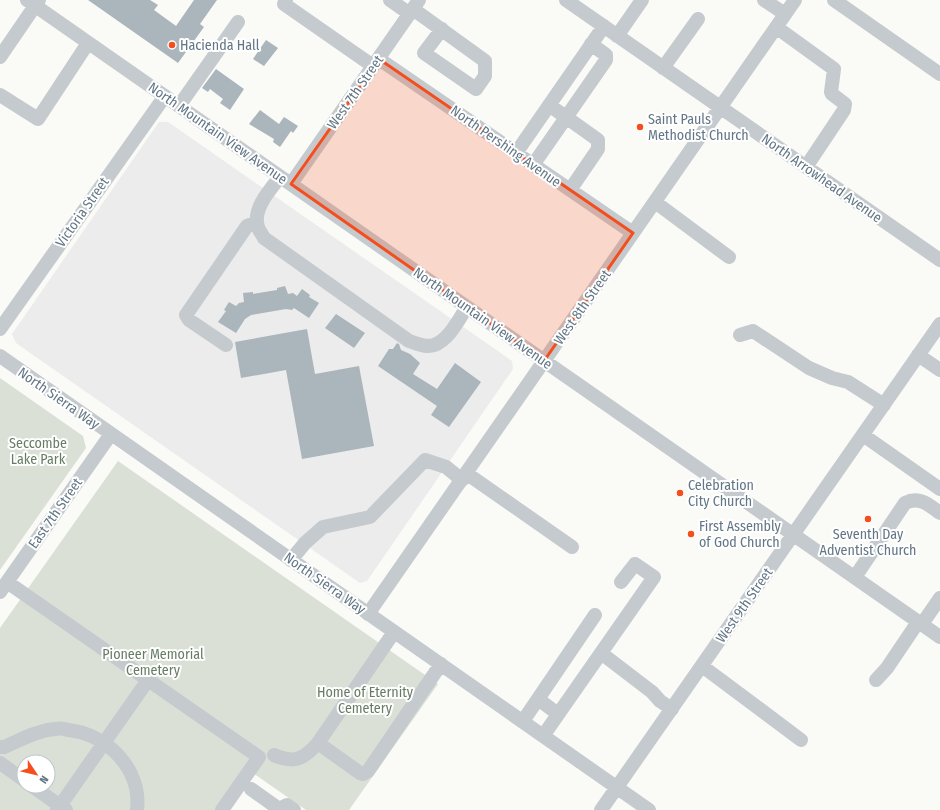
<svg xmlns="http://www.w3.org/2000/svg" width="940" height="810" viewBox="0 0 940 810" font-family="'Fira Sans Condensed',sans-serif">
	<style>
		.built { fill: #ebeceb }
		.green { fill: #dae0d6; fill-rule: evenodd }
		.building { fill: #abb5bc }
		.lines { fill: none; stroke-linecap: round; stroke-linejoin: round }
		.minor { stroke: #c5cace; stroke-width: 14 }
		.marked { fill: #f44e1e; fill-opacity: 0.2; stroke: #f44e1e; stroke-width: 3; stroke-linejoin: round }
		.poi-dot { fill: #f44e1e; stroke: #fff; stroke-width: 1.5 }
		.labels { text-anchor: middle; stroke-width: 4; stroke-linejoin: round; paint-order: stroke }
		.poi-label { font-size: 14px; fill: #627685; stroke: #fff; text-anchor: start }
		.street-label { font-size: 14px; fill: #627685; stroke: #fff }
		.park-label { font-size: 14px; fill: #677c62; stroke: #fff }
	</style>
	<rect width="100%" height="100%" fill="#fafaf7"/>
	<path class="built" d="M 159,122 L 168,122 L 512,361 L 513,369 L 367,581 L 360,583 L 16,343 L 12,334 Z"/>
	<path class="green" d="M 0,378 L 83,436 L 86,448 L 0,570 Z
		M 118,461 L 438,684 L 349,810 L 306,810 L 253,773 L 226,810 L 0,810 L 0,628 ZM 24,762 L 48,762 L 48,786 L 24,786 Z"/>
	<path class="building" d="M 88,0 L 150,0 L 158,5 L 154,10 L 176,26 L 194,0 L 217,0 L 200,24 L 204,27 L 178,63 Z
		M 266,40 L 278,48 L 264,66 L 253,59 Z
		M 216,69 L 244,89 L 230,110 L 220,103 L 223,99 L 210,89 L 208,92 L 202,88 Z
		M 260,110 L 279,124 L 284,117 L 298,126 L 293,133 L 291,131 L 280,147 L 273,142 L 274,139 L 249,124 Z
		M 285,286 L 288,294 L 293,293 L 297,296 L 302,289 L 310,295 L 309,297 L 319,303 L 309,318 L 294,308 L 292,310 L 286,309 L 251,315 L 245,319 L 236,333 L 218,322 L 226,311 L 224,310 L 229,302 L 236,306 L 239,303 L 244,302 L 243,293 L 253,292 L 253,294 L 277,290 L 277,288 Z
		M 336,314 L 365,333 L 354,348 L 325,328 Z
		M 307,329 L 315,374 L 359,366 L 374,446 L 302,459 L 286,370 L 241,378 L 235,342 Z
		M 397,343 L 399,344 L 401,350 L 410,354 L 420,363 L 413,374 L 437,389 L 455,363 L 481,382 L 449,427 L 431,415 L 437,406 L 378,366 L 389,349 L 393,349 Z"/>
	<g class="lines">
		<path class="minor" d="M 27,0 L 940,637
			M 286,0 L 284,4 L 373,66
			M 390,0 L 410,14
			M 566,0 L 940,260
			M 764,0 L 785,14
			M 834,0 L 940,74
			M 413,9 L 485,61 L 485,76 L 476,89 L 424,53 L 442,29
			M 776,27 L 834,69 L 831,92 L 832,94 L 845,104 L 844,110 L 806,167
			M 617,36 L 642,0
			M 0,57 L 39,0
			M 379,59 L 633,233
			M 663,68 L 698,19
			M 0,95 L 38,119 L 88,43
			M 549,105 L 598,140 L 598,149 L 570,190
			M 179,106 L 238,22
			M 516,153 L 604,26
			M 533,165 L 606,60 L 606,55 L 591,44
			M 280,177 C 270,190 252,209 258,227 C 259,231 262,234 264,238 L 409,341 C 416,343 426,348 434,345 C 449,340 459,319 467,307
			M 291,184 L 419,0
			M 655,202 L 729,257
			M 0,329 L 165,96
			M 740,335 L 753,331 L 809,368 L 832,378 L 848,382 L 884,405
			M 226,345 L 189,320 L 186,315 L 247,226 L 257,222
			M 918,355 L 940,370
			M 0,356 L 649,810
			M 863,435 L 940,489
			M 466,473 L 572,547
			M 291,560 L 305,543 L 323,527 L 370,517 L 425,460 L 446,467 L 462,480
			M 855,577 L 905,503 C 919,496 928,504 940,513
			M 7,582 L 259,757 L 222,810
			M 0,592 L 111,434
			M 368,614 L 795,0
			M 922,624 L 940,598
			M 601,653 L 652,692 L 660,701 L 672,709
			M 702,666 L 801,740
			M 876,680 L 887,668 L 918,622
			M 538,699 L 558,714
			M 523,721 L 595,615
			M 543,736 L 654,577 L 635,564 L 621,582
			M 318,743 L 360,773 L 363,774 L 368,771 L 441,664
			M 0,747 L 4,747 C 20,740 38,730 56,729 C 60,728 65,729 68,730 C 107,734 142,769 137,810
			M 274,755 C 294,764 304,759 318,743 L 394,632
			M 0,763 L 24,780
			M 32,786 L 66,810
			M 251,789 L 279,809 L 287,805 L 294,810
			M 57,810 L 148,680
			M 601,810 L 940,324"/>
	</g>
	<path class="marked" d="M 379,59 L 633,233 L 544,361 L 291,184 Z"/>
	<g class="poi-dot">
		<circle cx="172" cy="45" r="4"/>
		<circle cx="640" cy="127" r="4"/>
		<circle cx="680" cy="493" r="4"/>
		<circle cx="868" cy="519" r="4"/>
		<circle cx="691" cy="534" r="4"/>
	</g>
	<g class="labels">
		<g class="poi-label">
			<text x="180" y="50">Hacienda Hall</text>
			<text x="648" y="124">Saint Pauls<tspan x="648" dy="16">Methodist Church</tspan></text>
			<text x="688" y="490">Celebration<tspan x="688" dy="16">City Church</tspan></text>
			<text x="699" y="531">First Assembly<tspan x="699" dy="16">of God Church</tspan></text>
			<text x="868" y="539" text-anchor="middle">Seventh Day<tspan x="868" dy="16">Adventist Church</tspan></text>
		</g>
		<g class="street-label">
			<text transform="translate(355 92) rotate(-55)" y="5">West 7th Street</text>
			<text transform="translate(218 133) rotate(35)" y="5">North Mountain View Avenue</text>
			<text transform="translate(506 146) rotate(35)" y="5">North Pershing Avenue</text>
			<text transform="translate(822 178) rotate(35)" y="5">North Arrowhead Avenue</text>
			<text transform="translate(82 212) rotate(-55)" y="5">Victoria Street</text>
			<text transform="translate(582 307) rotate(-55)" y="5">West 8th Street</text>
			<text transform="translate(483 318) rotate(35)" y="5">North Mountain View Avenue</text>
			<text transform="translate(59 398) rotate(35)" y="5">North Sierra Way</text>
			<text transform="translate(55 513) rotate(-55)" y="5">East 7th Street</text>
			<text transform="translate(325 583) rotate(35)" y="5">North Sierra Way</text>
			<text transform="translate(744 605) rotate(-55)" y="5">West 9th Street</text>
		</g>
		<g class="park-label">
			<text x="38" y="448">Seccombe<tspan x="38" dy="16">Lake Park</tspan></text>
			<text x="153" y="659">Pioneer Memorial<tspan x="153" dy="16">Cemetery</tspan></text>
			<text x="365" y="697">Home of Eternity<tspan x="365" dy="16">Cemetery</tspan></text>
		</g>
	</g>
	<g transform="translate(36 774) rotate(125)"><circle r="19" fill="#ffffff" stroke="#c0c8ce"/>
	<path d="M0-3L7 15L0 10L-7 15Z" fill="#f44e1e"/>
	<text y="-6" font-size="11" font-weight="bold" text-anchor="middle" fill="#627685">N</text>
	</g>
</svg>
